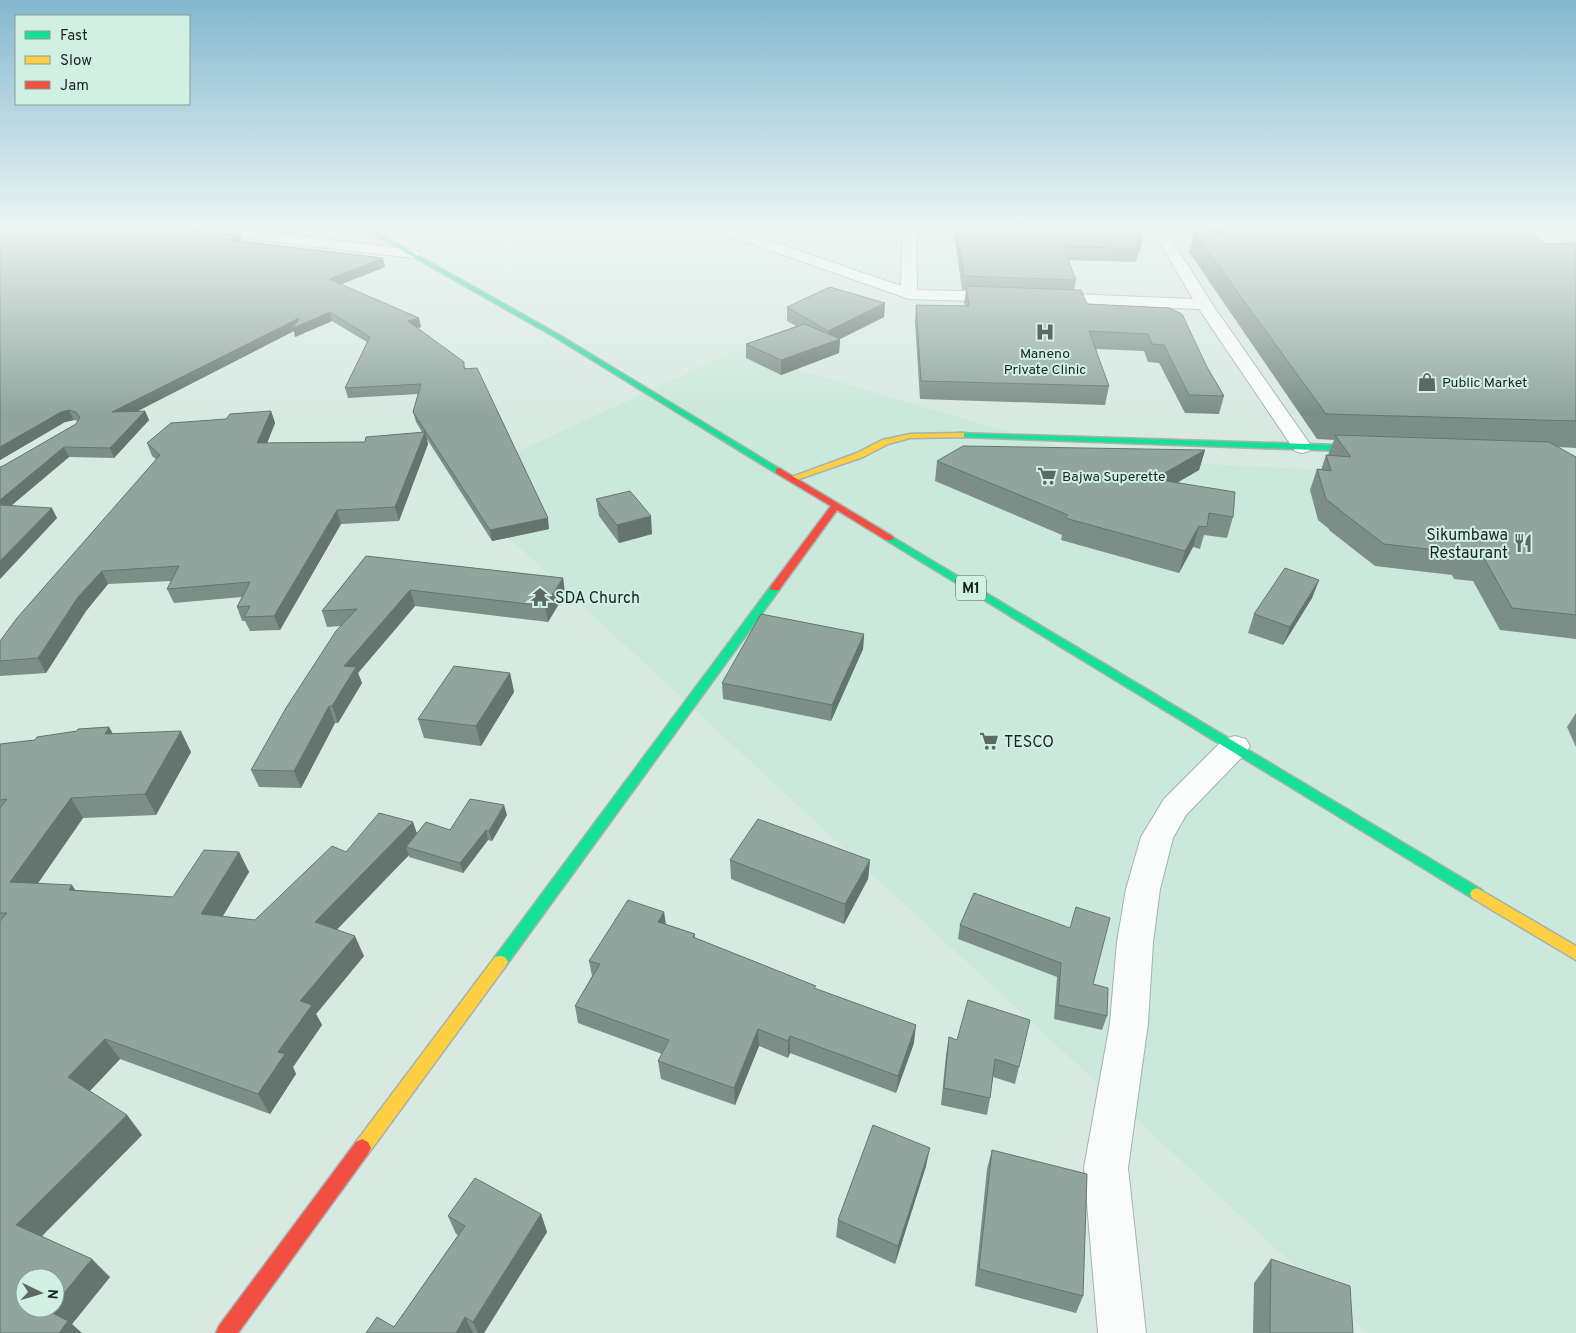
<svg xmlns="http://www.w3.org/2000/svg" width="1576" height="1333" viewBox="0 0 1576 1333" font-family="Overpass,sans-serif">
	<style>
		.built { fill: #cbe8dc }
		.lines { fill: none; stroke-linecap: round; stroke-linejoin: round }
		.street-casing { stroke: #a5b2ad; stroke-width: 2 }
		.fast-casing { stroke: #a5b2ad; stroke-width: 3 }
		.slow-casing { stroke: #a5b2ad; stroke-width: 3 }
		.jam-casing { stroke: #a5b2ad; stroke-width: 3 }
		.street { fill: #f9fcfb; fill-rule: evenodd }
		.fast { fill: #16e098; fill-rule: evenodd }
		.slow { fill: #ffcf43; fill-rule: evenodd }
		.jam { fill: #f24e42; fill-rule: evenodd }
		.wall { fill: #7d8e88 }
		.shaded-wall { fill: #66746f }
		.building { fill: #91a59e; stroke: #66746f }
		.labels { text-anchor: middle; stroke-width: 4; stroke-linejoin: round; paint-order: stroke }
		.far-poi-label { font-size: 14px; fill: #192420; stroke: #d1f0e3; text-anchor: start }
		.shield { fill: #d1f0e3; stroke: #50615a; stroke-width: 1 }
		.shield-label { font-size: 15px; font-weight: bold; fill: #192420 }
		.poi-label { font-size: 16px; fill: #192420; stroke: #d1f0e3; text-anchor: start }
	</style>
	<rect width="100%" height="100%" fill="#d8e9e2"/>
	<path class="built" d="M 735,351 L 1099,459 L 1576,482 L 1576,1333 L 1367,1333 L 450,483 Z"/>
	<g class="lines">
		<g class="street-casing">
			<path id="street" d="M 196,227 L 227,227 L 413,250 L 418,251 L 420,254 L 418,257 L 413,258 L 269,241 L 203,231 Z
				M 711,227 L 730,227 L 901,286 L 903,227 L 916,227 L 917,290 L 1003,292 L 1009,294 L 1011,297 L 1009,300 L 1003,302 L 909,299 L 713,230 Z
				M 1151,227 L 1164,227 L 1212,304 L 1312,447 L 1309,451 L 1302,453 L 1295,451 L 1199,309 L 1048,303 L 1042,301 L 1040,298 L 1042,295 L 1048,293 L 1193,299 Z
				M 1235,736 L 1246,739 L 1250,746 L 1246,753 L 1186,815 L 1173,838 L 1160,889 L 1153,942 L 1148,1023 L 1128,1168 L 1146,1333 L 1098,1333 L 1084,1168 L 1110,1023 L 1117,942 L 1126,889 L 1141,837 L 1164,799 L 1224,739 Z"/>
		</g>
		<g class="fast-casing">
			<path id="fast" d="M 361,227 L 367,227 L 559,335 L 783,471 L 782,473 L 776,473 L 555,337 Z
				M 958,433 L 1369,446 L 1373,449 L 1369,452 L 961,437 L 958,437 Z
				M 889,535 L 1482,890 L 1484,894 L 1482,898 L 1477,900 L 1472,898 L 886,540 L 884,538 Z
				M 775,585 L 780,588 L 779,590 L 505,967 L 500,968 L 495,967 L 492,962 L 495,957 L 771,586 Z"/>
		</g>
		<g class="slow-casing">
			<path id="slow" d="M 961,433 L 964,433 L 964,437 L 910,438 L 888,444 L 863,457 L 796,480 L 793,481 L 789,478 L 857,453 L 882,440 L 910,434 Z
				M 1477,888 L 1576,946 L 1576,960 L 1472,898 L 1470,894 L 1472,890 Z
				M 500,956 L 505,957 L 508,962 L 505,967 L 368,1154 L 362,1157 L 356,1154 L 353,1148 L 356,1142 L 495,957 Z"/>
		</g>
		<g class="jam-casing">
			<path id="jam" d="M 779,468 L 892,536 L 894,538 L 892,540 L 886,540 L 837,510 L 779,590 L 771,590 L 770,588 L 771,586 L 831,506 L 776,473 L 776,469 Z
				M 362,1139 L 368,1142 L 371,1148 L 368,1154 L 238,1333 L 216,1333 L 219,1326 L 356,1142 Z"/>
		</g>
		<use href="#street" class="street"/>
		<use href="#fast" class="fast"/>
		<use href="#slow" class="slow"/>
		<use href="#jam" class="jam"/>
	</g>
	<path class="wall" d="M 0,227 L 201,230 L 240,235 L 242,241 L 383,258 L 385,267 L 341,284 L 421,327 L 417,328 L 466,368 L 549,529 L 492,541 L 427,439 L 428,444 L 399,521 L 341,524 L 280,630 L 250,631 L 245,621 L 242,621 L 237,607 L 242,597 L 174,603 L 167,589 L 172,581 L 108,584 L 86,611 L 46,673 L 0,676 L 0,641 L 157,460 L 152,456 L 147,443 L 226,419 L 271,411 L 275,423 L 267,443 L 365,442 L 422,432 L 416,422 L 413,412 L 418,394 L 348,398 L 345,388 L 367,342 L 332,321 L 295,337 L 294,331 L 138,411 L 145,411 L 149,420 L 114,458 L 69,457 L 12,505 L 57,518 L 0,579 L 0,467 L 3,466 L 76,424 L 78,421 L 74,420 L 65,422 L 0,460 Z
		M 813,227 L 840,227 L 840,229 L 813,228 Z
		M 956,227 L 1135,227 L 1143,238 L 1140,251 L 1139,251 L 1136,262 L 1068,260 L 1076,280 L 1074,290 L 1087,304 L 1169,308 L 1207,367 L 1224,396 L 1219,414 L 1185,413 L 1159,363 L 1148,362 L 1144,351 L 1095,349 L 1109,386 L 1105,405 L 920,399 L 915,322 L 916,305 L 965,306 L 964,303 L 966,290 L 962,290 L 955,240 Z
		M 1202,227 L 1517,227 L 1546,244 L 1576,243 L 1576,448 L 1557,447 L 1576,457 L 1576,639 L 1500,630 L 1473,581 L 1454,579 L 1452,575 L 1375,566 L 1329,530 L 1329,529 L 1318,520 L 1310,490 L 1317,469 L 1321,470 L 1326,455 L 1328,455 L 1334,440 L 1317,439 L 1189,252 L 1194,232 L 1206,232 Z
		M 885,303 L 884,317 L 840,339 L 839,353 L 781,375 L 746,358 L 746,344 L 796,326 L 787,321 L 787,307 Z
		M 1205,450 L 1199,470 L 1178,482 L 1233,517 L 1227,538 L 1204,535 L 1200,549 L 1193,547 L 1179,573 L 1061,540 L 1062,535 L 935,481 L 937,461 Z
		M 596,499 L 652,534 L 619,543 L 599,516 Z
		M 366,556 L 563,578 L 565,594 L 548,622 L 415,606 L 358,673 L 362,683 L 338,723 L 335,723 L 301,788 L 259,787 L 251,770 L 341,626 L 327,627 L 322,611 Z
		M 1319,580 L 1312,598 L 1283,645 L 1248,633 L 1254,614 Z
		M 864,634 L 863,649 L 831,721 L 723,699 L 722,683 Z
		M 510,673 L 514,692 L 481,746 L 424,738 L 418,719 Z
		M 1576,713 L 1576,747 L 1567,727 Z
		M 109,727 L 113,734 L 191,752 L 156,815 L 83,818 L 38,883 L 76,890 L 173,897 L 239,852 L 249,872 L 223,916 L 255,920 L 346,852 L 413,822 L 417,834 L 450,830 L 507,815 L 492,841 L 488,840 L 463,873 L 409,857 L 409,855 L 337,929 L 364,956 L 316,1014 L 322,1025 L 293,1067 L 296,1074 L 270,1114 L 120,1059 L 90,1091 L 127,1115 L 142,1135 L 42,1236 L 110,1277 L 72,1324 L 0,1333 L 0,744 L 35,740 Z
		M 730,860 L 870,860 L 868,879 L 844,924 L 731,879 Z
		M 974,893 L 1093,984 L 1107,1016 L 1102,1030 L 1054,1019 L 1057,977 L 958,939 L 960,925 Z
		M 664,912 L 666,924 L 695,934 L 695,938 L 815,989 L 914,1043 L 896,1093 L 790,1053 L 788,1058 L 759,1046 L 735,1105 L 661,1079 L 658,1061 L 662,1054 L 578,1023 L 575,1006 L 592,976 L 589,961 Z
		M 949,1037 L 1019,1067 L 1015,1084 L 993,1077 L 990,1098 L 987,1115 L 941,1105 L 946,1055 Z
		M 992,1150 L 1083,1296 L 1076,1313 L 975,1286 L 987,1169 Z
		M 926,1166 L 895,1264 L 836,1237 L 838,1220 Z
		M 541,1214 L 547,1232 L 484,1333 L 366,1333 L 394,1327 L 458,1235 L 456,1234 L 448,1216 Z
		M 1271,1259 L 1353,1333 L 1253,1333 L 1254,1283 Z"/>
	<path class="shaded-wall" d="M 193,227 L 200,227 L 202,233 L 186,229 Z
		M 240,235 L 242,242 L 228,240 Z
		M 383,258 L 385,267 L 332,288 L 329,279 Z
		M 885,303 L 884,317 L 840,339 L 839,353 L 781,375 L 781,360 L 827,343 L 828,331 Z
		M 330,312 L 332,321 L 295,337 L 294,331 L 116,422 L 112,412 L 299,318 Z
		M 419,318 L 421,327 L 410,330 L 408,321 Z
		M 69,410 L 74,420 L 65,422 L 0,460 L 0,447 L 61,412 Z
		M 145,411 L 149,420 L 114,458 L 110,448 Z
		M 271,411 L 275,423 L 262,456 L 257,443 Z
		M 425,432 L 428,444 L 399,521 L 395,507 Z
		M 64,447 L 69,457 L 0,515 L 0,500 Z
		M 1205,450 L 1199,470 L 1149,499 L 1154,479 Z
		M 52,508 L 57,518 L 0,579 L 0,561 Z
		M 337,510 L 341,524 L 280,630 L 274,616 Z
		M 651,516 L 652,534 L 619,543 L 617,525 Z
		M 548,518 L 549,529 L 492,541 L 490,530 Z
		M 1199,526 L 1193,547 L 1179,573 L 1185,551 Z
		M 102,571 L 108,584 L 86,611 L 46,673 L 38,658 L 78,597 Z
		M 563,578 L 565,594 L 548,622 L 545,606 Z
		M 1319,580 L 1312,598 L 1283,645 L 1290,627 Z
		M 410,590 L 415,606 L 358,673 L 362,683 L 338,723 L 332,706 L 344,666 Z
		M 864,634 L 863,649 L 831,721 L 832,705 Z
		M 510,673 L 514,692 L 481,746 L 476,726 Z
		M 329,706 L 335,723 L 301,788 L 294,771 Z
		M 109,727 L 120,747 L 105,734 Z
		M 181,731 L 191,752 L 156,815 L 145,794 Z
		M 71,798 L 83,818 L 25,902 L 10,882 Z
		M 504,805 L 507,815 L 492,841 L 489,831 Z
		M 413,822 L 420,843 L 406,847 L 409,855 L 325,942 L 315,922 Z
		M 486,830 L 488,840 L 463,873 L 460,863 Z
		M 239,852 L 249,872 L 212,934 L 201,914 Z
		M 870,860 L 868,879 L 844,924 L 845,904 Z
		M 72,885 L 86,906 L 69,890 Z
		M 664,912 L 666,930 L 658,922 Z
		M 355,936 L 364,956 L 316,1014 L 322,1025 L 293,1067 L 296,1074 L 270,1114 L 258,1094 L 300,1001 Z
		M 916,1025 L 914,1043 L 896,1093 L 898,1076 Z
		M 758,1029 L 759,1046 L 735,1105 L 734,1088 Z
		M 790,1036 L 790,1053 L 788,1058 L 788,1041 Z
		M 105,1039 L 120,1059 L 84,1097 L 68,1077 Z
		M 127,1115 L 142,1135 L 35,1243 L 16,1225 Z
		M 930,1148 L 926,1166 L 895,1264 L 898,1246 Z
		M 541,1214 L 547,1232 L 484,1333 L 478,1333 L 473,1322 Z
		M 92,1259 L 110,1277 L 72,1324 L 82,1333 L 59,1333 L 49,1311 L 52,1308 L 55,1308 L 55,1304 Z
		M 465,1317 L 473,1333 L 456,1333 Z"/>
	<path class="building" d="M 0,227 L 193,227 L 186,229 L 240,235 L 228,240 L 383,258 L 329,279 L 419,318 L 408,321 L 464,362 L 464,369 L 477,368 L 548,518 L 490,530 L 413,412 L 421,384 L 345,388 L 370,337 L 330,312 L 293,328 L 299,318 L 112,412 L 145,411 L 110,448 L 64,447 L 0,500 L 0,467 L 3,466 L 76,424 L 80,417 L 76,412 L 69,410 L 61,412 L 0,447 Z
		M 956,227 L 1135,227 L 1143,238 L 1133,238 L 1139,249 L 1063,246 L 1076,280 L 964,276 Z
		M 1221,227 L 1517,227 L 1546,244 L 1576,243 L 1576,421 L 1326,414 L 1194,232 L 1225,233 Z
		M 966,286 L 1081,290 L 1087,304 L 1169,308 L 1182,314 L 1207,367 L 1224,396 L 1189,395 L 1164,345 L 1152,344 L 1148,334 L 1089,331 L 1109,386 L 921,381 L 916,305 L 969,306 Z
		M 830,287 L 885,303 L 828,331 L 787,307 Z
		M 805,324 L 840,339 L 781,360 L 746,344 Z
		M 271,411 L 257,443 L 365,442 L 366,437 L 425,432 L 395,507 L 337,510 L 274,616 L 244,617 L 250,606 L 237,607 L 250,582 L 167,589 L 179,566 L 102,571 L 78,597 L 38,658 L 0,661 L 0,641 L 17,618 L 160,455 L 147,443 L 171,423 L 226,419 L 230,414 Z
		M 1335,435 L 1549,442 L 1576,457 L 1576,615 L 1512,608 L 1484,558 L 1465,557 L 1463,553 L 1384,544 L 1337,508 L 1339,509 L 1326,499 L 1317,469 L 1331,471 L 1326,455 L 1351,457 Z
		M 963,446 L 1205,450 L 1154,479 L 1235,492 L 1233,517 L 1209,513 L 1207,527 L 1199,526 L 1185,551 L 1065,518 L 1068,515 L 937,461 Z
		M 630,491 L 651,516 L 617,525 L 596,499 Z
		M 0,505 L 52,508 L 0,561 Z
		M 366,556 L 563,578 L 545,606 L 410,590 L 344,666 L 356,667 L 332,706 L 329,706 L 294,771 L 251,770 L 286,708 L 336,631 L 357,609 L 322,611 Z
		M 1285,568 L 1319,580 L 1290,627 L 1254,614 Z
		M 761,614 L 864,634 L 832,705 L 722,683 Z
		M 454,666 L 510,673 L 476,726 L 418,719 Z
		M 109,727 L 105,734 L 181,731 L 145,794 L 71,798 L 10,882 L 72,885 L 69,890 L 173,897 L 204,850 L 239,852 L 201,914 L 255,920 L 332,846 L 346,852 L 379,813 L 413,822 L 315,922 L 355,936 L 300,1001 L 312,1005 L 278,1052 L 285,1054 L 258,1094 L 105,1039 L 68,1077 L 127,1115 L 16,1225 L 92,1259 L 55,1304 L 55,1278 L 25,1278 L 25,1308 L 52,1308 L 49,1311 L 68,1321 L 59,1333 L 0,1333 L 0,921 L 7,913 L 0,913 L 0,808 L 7,799 L 0,800 L 0,744 L 35,740 L 37,737 L 77,731 L 78,729 Z
		M 470,799 L 504,805 L 489,831 L 486,830 L 460,863 L 406,847 L 426,822 L 450,830 Z
		M 758,819 L 870,860 L 845,904 L 730,860 Z
		M 974,893 L 1070,928 L 1076,907 L 1110,918 L 1093,984 L 1108,988 L 1107,1016 L 1058,1005 L 1061,963 L 960,925 Z
		M 628,900 L 664,912 L 658,922 L 695,934 L 693,937 L 816,986 L 814,988 L 916,1025 L 898,1076 L 790,1036 L 788,1041 L 758,1029 L 734,1088 L 658,1061 L 669,1040 L 575,1006 L 600,964 L 589,961 Z
		M 968,1000 L 1030,1020 L 1019,1067 L 995,1059 L 990,1098 L 944,1088 L 949,1037 L 957,1040 Z
		M 873,1125 L 930,1148 L 898,1246 L 838,1220 Z
		M 992,1150 L 1087,1174 L 1083,1296 L 979,1269 Z
		M 475,1178 L 541,1214 L 473,1322 L 465,1317 L 456,1333 L 366,1333 L 377,1317 L 394,1327 L 465,1226 L 448,1216 Z
		M 1271,1259 L 1350,1286 L 1353,1333 L 1270,1333 Z"/>
	<linearGradient id="sky" x2="0" y2="1"><stop stop-color="#83b8d0"/><stop offset="0.55" stop-color="#edf5f2"/><stop offset="1" stop-color="#edf5f2" stop-opacity="0"/></linearGradient>
	<rect width="1576" height="413" fill="url(#sky)"/>
	<defs>
		<g id="hospital-bare" transform="scale(1.5)"><path d="M-5-5h3v3.5h4V-5h3V5h-3V1.5h-4V5h-3Z" fill="#5c6964" stroke="#d1f0e3" stroke-width="2.5" paint-order="stroke"/></g>
		<g id="shop-bare" transform="scale(1.5)"><path d="M-5-2.5h2.3a2.7 3.5 0 0 1 5.4 0H5L5.5 6h-11ZM-1.5-2.5h3a1.5 2.3 0 0 0-3 0Z" fill="#5c6964" stroke="#d1f0e3" stroke-width="2.5" paint-order="stroke"/></g>
		<g id="supermarket-bare" transform="scale(1.5)"><path d="M-6-5.5h2.5l.6 2H6L4.5 2H-2.5L-4.4-4H-6ZM-1.5 3.2a1.3 1.3 0 1 0 .1 0ZM3 3.2a1.3 1.3 0 1 0 .1 0Z" fill="#5c6964" stroke="#d1f0e3" stroke-width="2.5" paint-order="stroke"/></g>
		<g id="restaurant-bare" transform="scale(1.5)"><path d="M-5-6h1v4h1v-4h1v4h1v-4h1v5L-1.5 .5V6h-2V.5L-5-1ZM5-6V6H3V1.5H1.5Q1.5-4 5-6Z" fill="#5c6964" stroke="#d1f0e3" stroke-width="2.5" paint-order="stroke"/></g>
		<g id="temple-bare" transform="scale(1.5)"><path d="M0-6L5-2H3V0L6.5 2.5H4V6H1.5V3h-3V6H-4V2.5H-6.5L-3 0V-2H-5Z" fill="#5c6964" stroke="#d1f0e3" stroke-width="2.5" paint-order="stroke"/></g>
	</defs>
	<g fill-rule="evenodd">
		<use href="#hospital-bare" x="1045" y="332"/>
		<use href="#shop-bare" x="1427" y="382"/>
		<use href="#supermarket-bare" x="1047" y="476"/>
		<use href="#restaurant-bare" x="1523" y="543"/>
		<use href="#temple-bare" x="540" y="597"/>
		<use href="#supermarket-bare" x="989" y="741"/>
	</g>
	<g class="labels">
		<g class="far-poi-label">
			<text x="1045" y="358" text-anchor="middle">Maneno<tspan x="1045" dy="16">Private Clinic</tspan></text>
			<text x="1442" y="387">Public Market</text>
			<text x="1062" y="481">Bajwa Superette</text>
		</g>
		<rect class="shield" x="956" y="575.5" width="30" height="25" rx="4"/>
		<g class="shield-label">
			<text x="971" y="593">M1</text>
		</g>
		<g class="poi-label">
			<text x="1508" y="540" text-anchor="end">Sikumbawa<tspan x="1508" dy="18">Restaurant</tspan></text>
			<text x="555" y="603">SDA Church</text>
			<text x="1004" y="747">TESCO</text>
		</g>
	</g>
	<rect x="15" y="15" width="175" height="90" fill="#d1f0e3" stroke="#879e95"/>
	<rect x="25" y="31" width="25" height="8" fill="#16e098" stroke="#879e95"/>
	<text x="60" y="40" font-size="15" fill="#192420">Fast</text>
	<rect x="25" y="56" width="25" height="8" fill="#ffcf43" stroke="#879e95"/>
	<text x="60" y="65" font-size="15" fill="#192420">Slow</text>
	<rect x="25" y="81" width="25" height="8" fill="#f24e42" stroke="#879e95"/>
	<text x="60" y="90" font-size="15" fill="#192420">Jam</text>
	<g transform="translate(40 1293) rotate(95)"><circle r="24" fill="#d1f0e3" stroke="#879e95"/>
	<path d="M0-4L9 19L0 12L-9 19Z" fill="#5c6964"/>
	<text y="-8" font-size="14" font-weight="bold" text-anchor="middle" fill="#192420">N</text>
	</g>
</svg>
